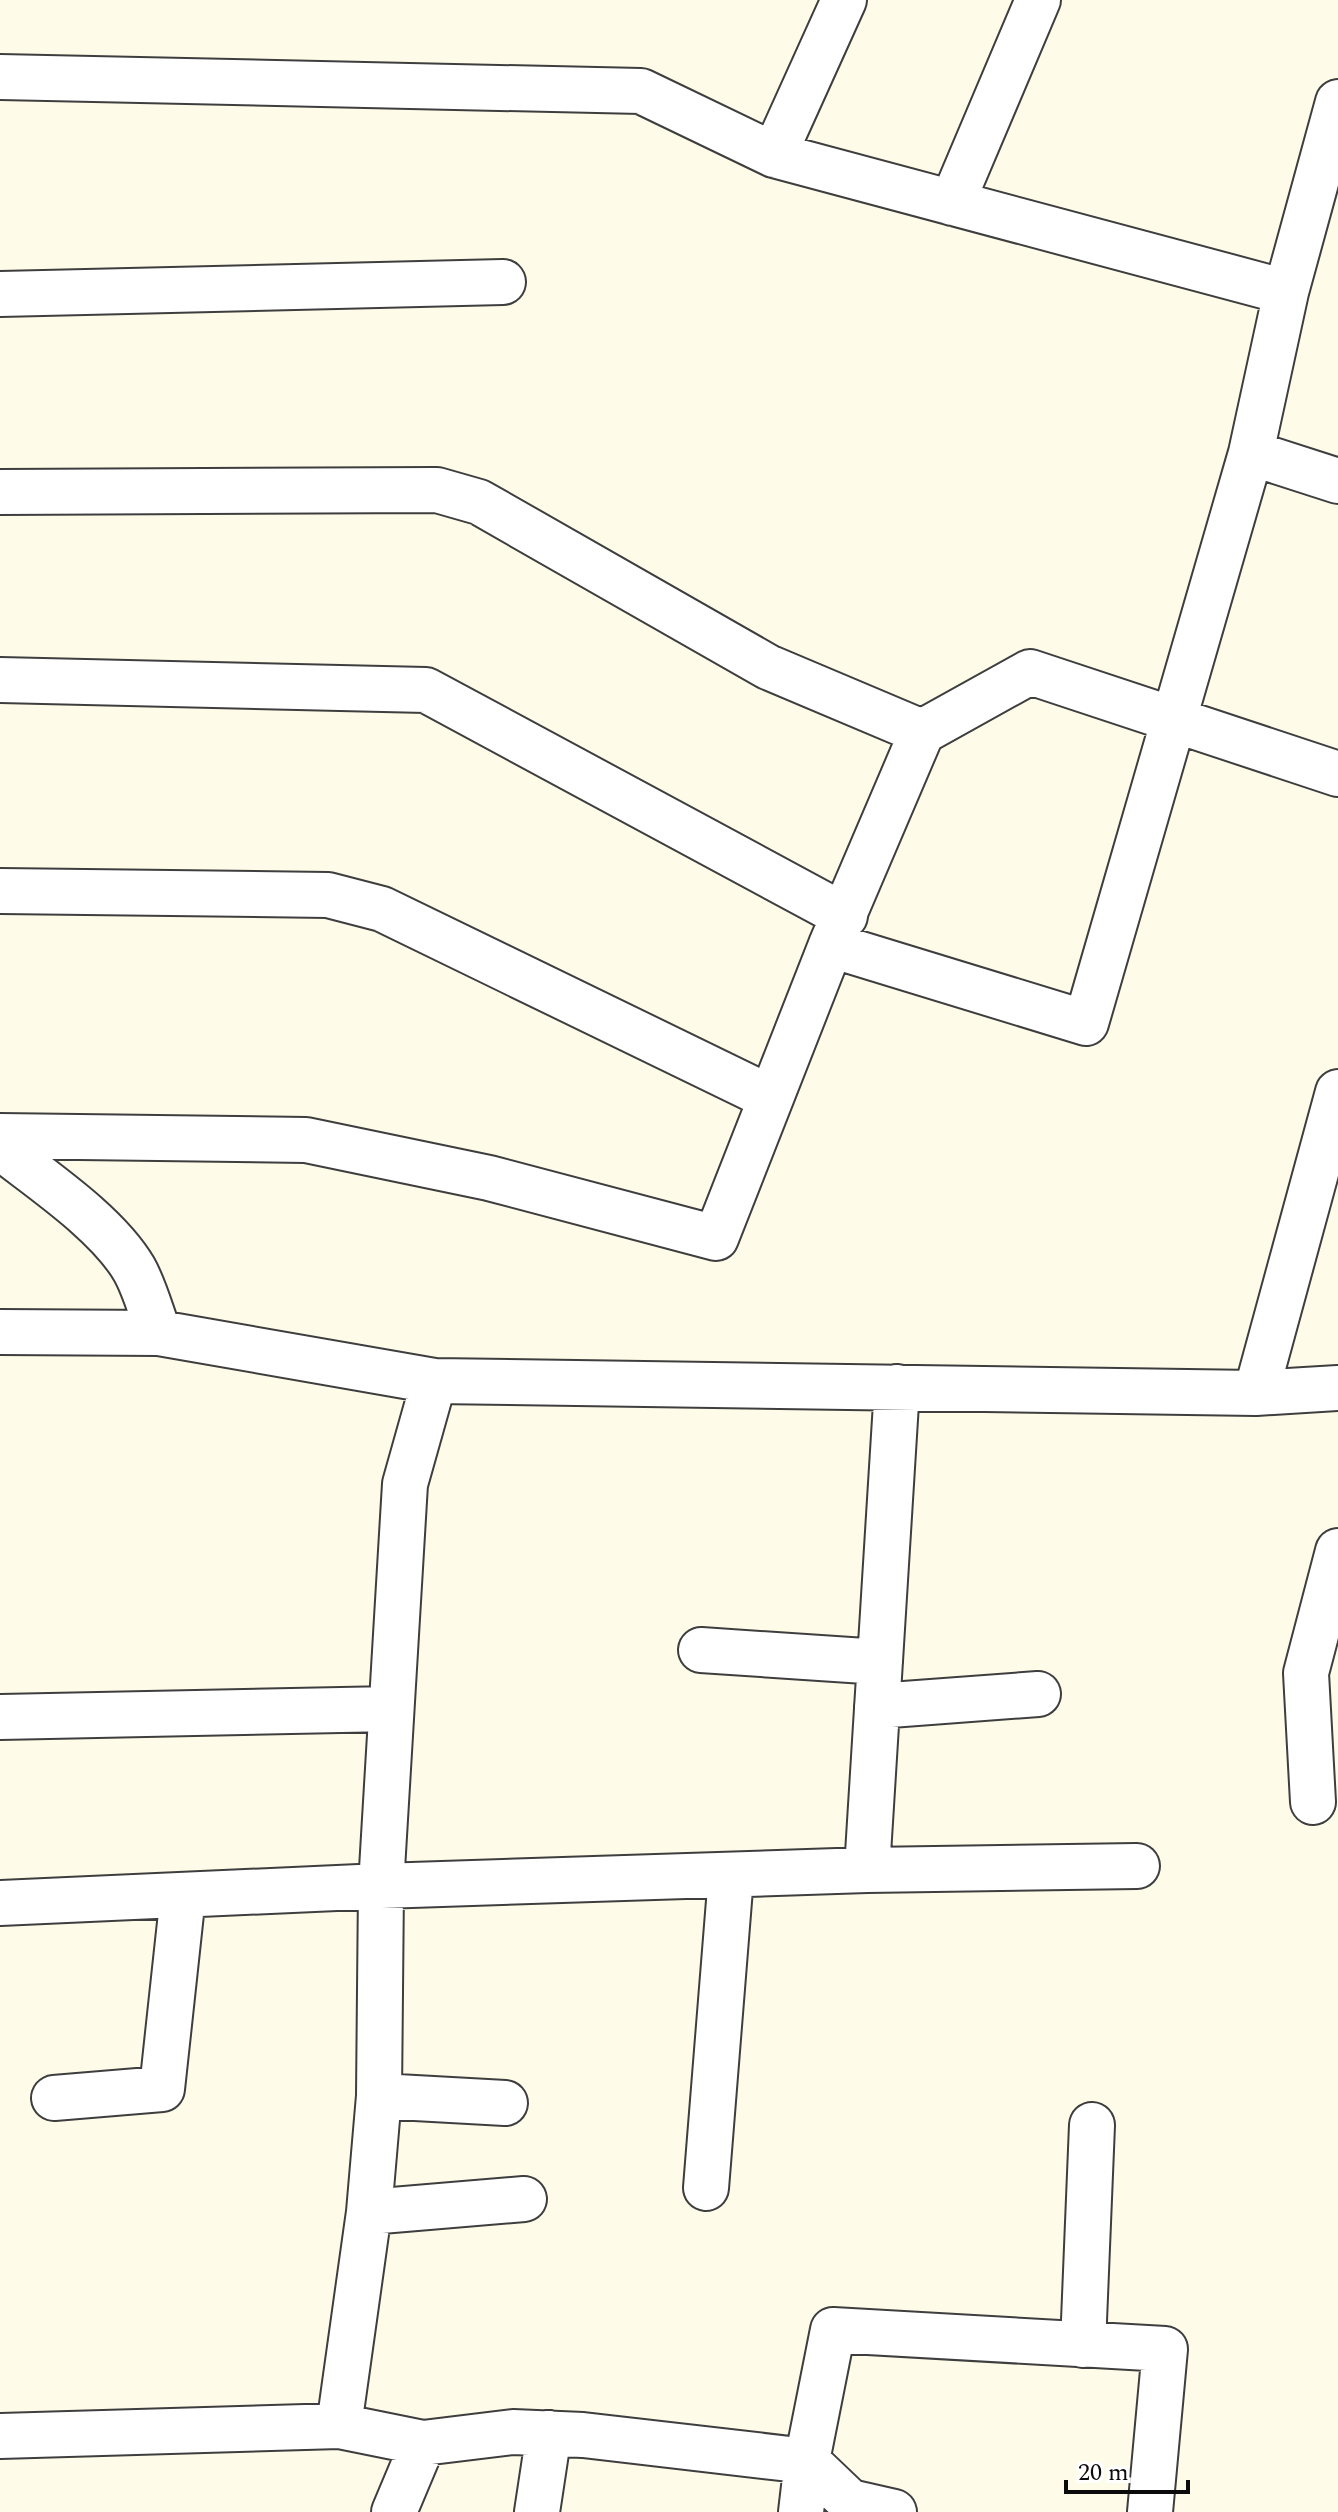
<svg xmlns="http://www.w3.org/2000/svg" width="1338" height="2512" viewBox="0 0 1338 2512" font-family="Spectral,serif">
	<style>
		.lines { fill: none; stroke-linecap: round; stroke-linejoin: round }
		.minor-casing { stroke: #3e3e3e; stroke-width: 48 }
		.minor { stroke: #fff; stroke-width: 44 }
	</style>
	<rect width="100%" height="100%" fill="#fffbe9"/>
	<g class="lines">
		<g class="minor-casing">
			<path id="minor" d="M 0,77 L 641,91 L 774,155 L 1286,292 L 1251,453 L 1338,481
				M 774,155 L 844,0
				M 952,203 L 1038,0
				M 1286,292 L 1338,102
				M 0,294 L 503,282
				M 0,492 L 437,490 L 479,502 L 768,667 L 922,732
				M 0,680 L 426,690 L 845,916
				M 0,891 L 328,895 L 382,909 L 771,1098 L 831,945 L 922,732 L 1030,672 L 1338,774
				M 831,945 L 1086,1023 L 1251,453
				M 0,1136 L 306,1140 L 489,1178 L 716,1238 L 771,1098
				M 0,1147 C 42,1180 107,1223 134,1269 C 145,1288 151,1313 159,1333
				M 0,1332 L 159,1333 L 434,1381 L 1256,1393 L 1338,1388
				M 1256,1393 L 1338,1092
				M 701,1650 L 880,1662
				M 877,1706 L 1038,1694
				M 0,1717 L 391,1709
				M 1313,1802 L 1306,1673 L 1338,1551
				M 867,1870 L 1137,1866
				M 0,1903 L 381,1886 L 867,1870 L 897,1387
				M 379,2096 L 505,2103
				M 54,2098 L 162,2089 L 183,1895
				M 706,2188 L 731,1876
				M 369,2212 L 524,2199
				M 1083,2345 L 1092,2125
				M 339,2426 L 369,2212 L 379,2096 L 381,1886 L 405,1484 L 434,1381
				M 0,2436 L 339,2426 L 423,2443 L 513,2432 L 583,2435 L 807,2461 L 850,2502 L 894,2512
				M 394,2512 L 423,2443
				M 537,2512 L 549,2433
				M 801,2512 L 807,2461 L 833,2330 L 1165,2349 L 1150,2512"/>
		</g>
		<use href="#minor" class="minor"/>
	</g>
	<path d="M1066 2480v12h122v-12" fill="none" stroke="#0b0b0b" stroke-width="4"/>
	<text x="1078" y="2480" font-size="24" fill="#0b0b0b" stroke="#ffffff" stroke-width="6" paint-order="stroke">20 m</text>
</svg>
